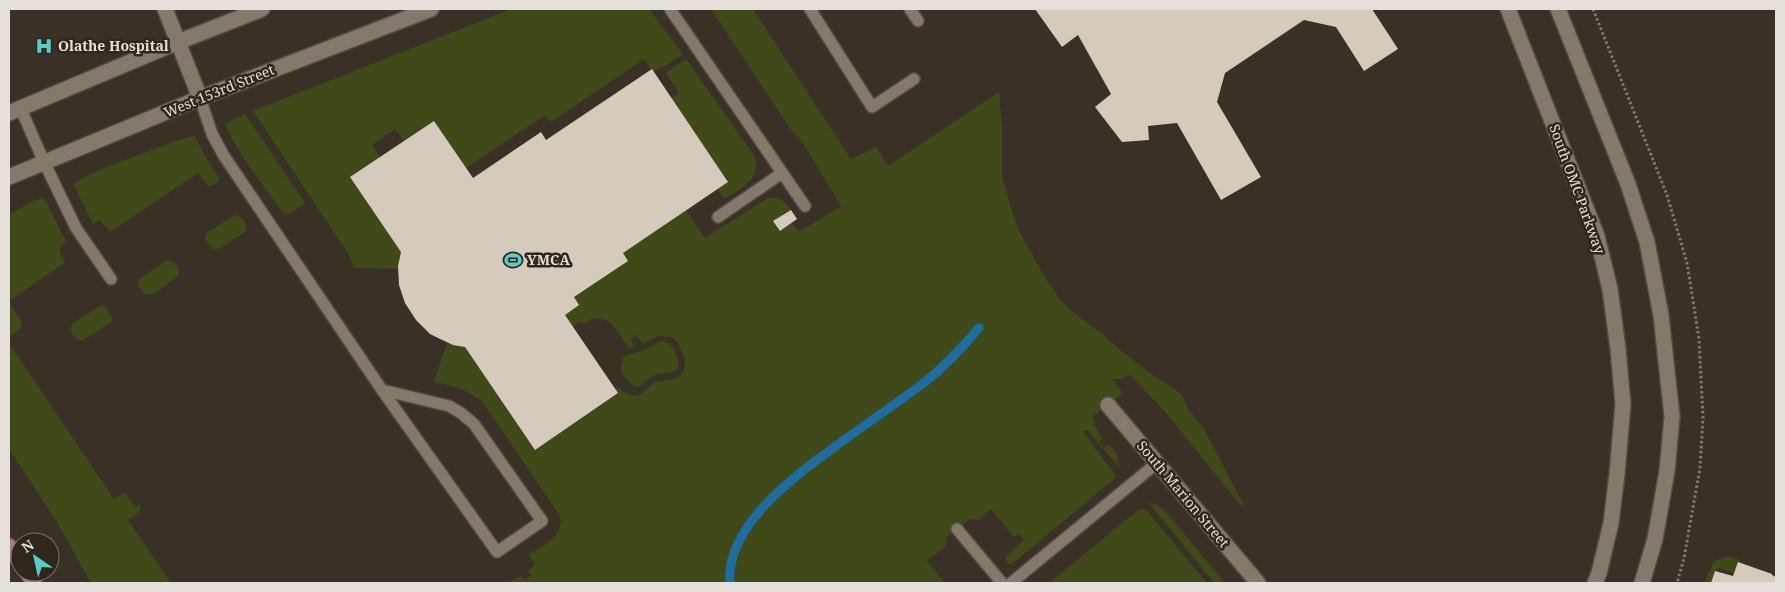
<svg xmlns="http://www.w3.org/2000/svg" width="1785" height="592" viewBox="0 0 1785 592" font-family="'Noto Serif',serif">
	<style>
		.green { fill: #3f4a18 }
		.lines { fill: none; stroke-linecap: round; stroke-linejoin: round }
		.stream { stroke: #1d6da1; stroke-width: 9 }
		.building { fill: #d4cbbd }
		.service-casing { stroke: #534c44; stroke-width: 14 }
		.minor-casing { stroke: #534c44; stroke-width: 18 }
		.primary-casing { stroke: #534c44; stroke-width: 18 }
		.path { stroke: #7f786f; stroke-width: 3; stroke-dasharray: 2.5 2.5; stroke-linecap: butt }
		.service { stroke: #83796d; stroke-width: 11 }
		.minor { stroke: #83796d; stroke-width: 15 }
		.primary { stroke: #ac7a79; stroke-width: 15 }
		.labels { text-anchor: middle; stroke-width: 5; stroke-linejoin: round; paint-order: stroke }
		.poi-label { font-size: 14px; font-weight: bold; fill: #e5e0d9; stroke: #2f271c; text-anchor: start }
		.street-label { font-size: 14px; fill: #e5e0d9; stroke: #2f271c }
	</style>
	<rect width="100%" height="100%" fill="#393026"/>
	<path class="green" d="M 511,9 L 649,9 L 683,54 L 662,68 L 661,66 L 653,72 L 644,59 L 551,122 L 545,115 L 466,168 L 434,121 L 404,141 L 395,129 L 372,145 L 380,157 L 350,177 L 401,252 L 398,269 L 354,268 L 349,255 L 253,111 Z
		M 711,9 L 753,9 L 851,159 L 876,147 L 888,166 L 999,92 L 1002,129 L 1002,177 L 1017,227 L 1043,274 L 1059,298 L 1075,314 L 1105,336 L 1119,349 L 1154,376 L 1169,385 L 1182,395 L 1190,412 L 1203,427 L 1246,509 L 1236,500 L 1167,414 L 1130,375 L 1119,379 L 1112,379 L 1123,393 L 1092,417 L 1095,421 L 1093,423 L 1103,439 L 1099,442 L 1104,448 L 1108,445 C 1117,451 1118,457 1119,467 L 1087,430 L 1083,432 L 1116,476 L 1114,479 L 1012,564 L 1008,564 L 1005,557 L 1024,540 L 1019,533 L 1014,537 L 991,509 L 978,520 L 970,519 L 946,538 L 947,543 L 945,547 L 927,561 L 945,583 L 507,583 L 521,576 L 524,580 L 531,576 L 528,571 L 535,564 L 529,555 C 543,545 565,536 560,516 L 482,401 L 464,390 L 434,381 L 447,343 L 465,347 L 535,450 L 618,394 L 614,387 C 622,388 626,396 635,396 C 644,395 647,387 654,383 C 661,380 667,381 673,379 C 694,373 683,346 672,337 L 658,336 L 643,344 L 636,335 L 630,340 L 635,347 L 629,349 C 617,331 608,307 583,324 L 581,322 L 573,327 L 559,307 L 628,261 L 623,253 L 686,210 L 705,238 L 768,198 C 779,197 785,201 791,210 L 774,221 L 780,231 L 792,223 L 799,232 L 841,206 L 801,140 L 791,130 Z
		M 686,59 L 754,155 C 763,179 741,188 724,199 L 717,189 L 728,182 L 671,98 L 679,93 L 666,73 Z
		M 245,114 L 305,203 L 288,215 L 284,214 C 263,185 239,156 225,124 Z
		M 195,136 L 204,154 L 218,177 L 219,180 L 216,184 L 208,186 L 198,173 L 110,232 L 100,220 L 93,224 L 73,184 C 95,170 120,162 144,153 C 161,147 178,139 195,136 Z
		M 44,198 L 66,241 L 60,248 L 61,256 L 65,263 L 9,301 L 9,214 L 36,200 Z
		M 235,215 C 242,215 248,223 246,231 L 219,249 L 212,249 L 205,239 L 206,233 Z
		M 167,260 L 172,261 L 179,269 L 178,276 L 152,295 L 145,294 L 138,286 L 139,279 Z
		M 9,302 L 22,322 L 20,329 L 9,337 Z
		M 100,306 L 106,307 L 112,317 L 111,322 L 84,340 L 77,340 L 71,332 L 72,324 Z
		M 662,341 C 674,343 679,357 678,368 C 672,375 663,372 655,375 C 648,378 644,383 638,387 L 632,385 L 621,373 L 621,365 L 623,357 L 647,349 Z
		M 9,343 L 114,499 L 125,492 L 135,507 L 140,504 C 142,513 134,516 128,520 L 171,583 L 91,583 L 57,522 L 9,449 Z
		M 1148,502 L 1159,506 L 1168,514 L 1225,583 L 1214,583 Z
		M 1142,509 L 1148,512 L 1207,583 L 1049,583 L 1137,511 Z
		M 1728,556 L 1740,560 L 1734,573 L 1718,568 L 1715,571 L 1711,583 L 1704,583 L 1714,561 Z"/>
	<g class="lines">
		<path class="stream" d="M 730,583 C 725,523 802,471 844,440 C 871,421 898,402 925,382 C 945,366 962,348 979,328"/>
	</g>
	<path class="building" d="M 1035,9 L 1372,9 L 1398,49 L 1364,71 L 1336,27 L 1304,20 L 1225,73 L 1217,102 L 1261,177 L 1221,200 L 1177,123 L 1148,126 L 1149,140 L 1122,142 L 1095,107 L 1111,94 L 1078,35 L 1062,47 Z
		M 652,69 L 728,182 L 623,253 L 628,261 L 574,297 L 579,305 L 565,315 L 618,393 L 535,450 L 465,347 L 453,345 L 436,337 L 430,334 L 416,320 L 405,303 L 399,285 L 398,266 L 401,252 L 350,177 L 434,121 L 473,178 L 541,132 L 546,140 Z
		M 791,210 L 797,219 L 780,231 L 773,221 Z
		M 1738,562 L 1772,574 L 1772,575 L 1776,577 L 1776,583 L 1711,583 L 1715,571 L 1733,576 Z"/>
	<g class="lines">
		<g class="service-casing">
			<path id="service" d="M 670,9 L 805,206
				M 810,9 L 872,107 L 914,79
				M 910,9 L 918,21
				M 200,98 L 212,134 L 224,156 L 382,390 L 497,552 L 542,521 L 474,424 L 461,413 L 449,406 L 382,390
				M 20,107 L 44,162 L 76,228 L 111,279
				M 718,217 L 782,173
				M 957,529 L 1002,583
				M 1011,583 L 1157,463"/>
		</g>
		<g class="minor-casing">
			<path id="minor" d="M 165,9 L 200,98
				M 1508,9 L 1597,236 L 1610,289 L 1618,349 L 1623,404 L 1617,474 L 1611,523 L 1599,573 L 1595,583
				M 1558,9 L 1628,184 L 1647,242 L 1661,315 L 1672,417 L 1667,471 L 1655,539 L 1642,583
				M 9,113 L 178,42 L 262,9
				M 9,177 L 200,98 L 431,9
				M 1108,405 L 1258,583"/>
		</g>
		<g class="primary-casing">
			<path id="primary" d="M 9,546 L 20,562
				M 27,572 L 34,583"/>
		</g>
		<path class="path" d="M 1593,9 L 1667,195 L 1687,263 L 1699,339 L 1703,417 L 1700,468 L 1684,558 L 1677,583"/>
		<use href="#service" class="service"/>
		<use href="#minor" class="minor"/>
		<use href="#primary" class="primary"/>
	</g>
	<defs>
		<g id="hospital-bare" transform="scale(1.35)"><path d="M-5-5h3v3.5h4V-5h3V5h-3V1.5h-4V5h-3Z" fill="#55cec6" stroke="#2f271c" stroke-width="2.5" paint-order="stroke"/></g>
		<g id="stadium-bare" transform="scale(1.35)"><path d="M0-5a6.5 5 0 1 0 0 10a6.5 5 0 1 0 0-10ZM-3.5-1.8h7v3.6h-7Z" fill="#55cec6" stroke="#2f271c" stroke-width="2.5" paint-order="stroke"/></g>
	</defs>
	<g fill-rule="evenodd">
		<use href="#hospital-bare" x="44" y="46"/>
		<use href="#stadium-bare" x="513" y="260"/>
	</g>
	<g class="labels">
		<g class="poi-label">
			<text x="58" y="51">Olathe Hospital</text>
			<text x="527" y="265">YMCA</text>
		</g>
		<g class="street-label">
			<text transform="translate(219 91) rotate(-22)" y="5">West 153rd Street</text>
			<text transform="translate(1577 189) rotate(70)" y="5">South OMC Parkway</text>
			<text transform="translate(1183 494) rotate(50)" y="5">South Marion Street</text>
		</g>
	</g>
	<rect width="1785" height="592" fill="none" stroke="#e5e0d9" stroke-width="20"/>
	<g transform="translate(35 557) rotate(326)"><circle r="24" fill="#2f271c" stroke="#787168"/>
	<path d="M0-4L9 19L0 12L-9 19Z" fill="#55cec6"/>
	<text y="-8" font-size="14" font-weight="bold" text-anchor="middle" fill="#e5e0d9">N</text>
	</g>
</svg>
